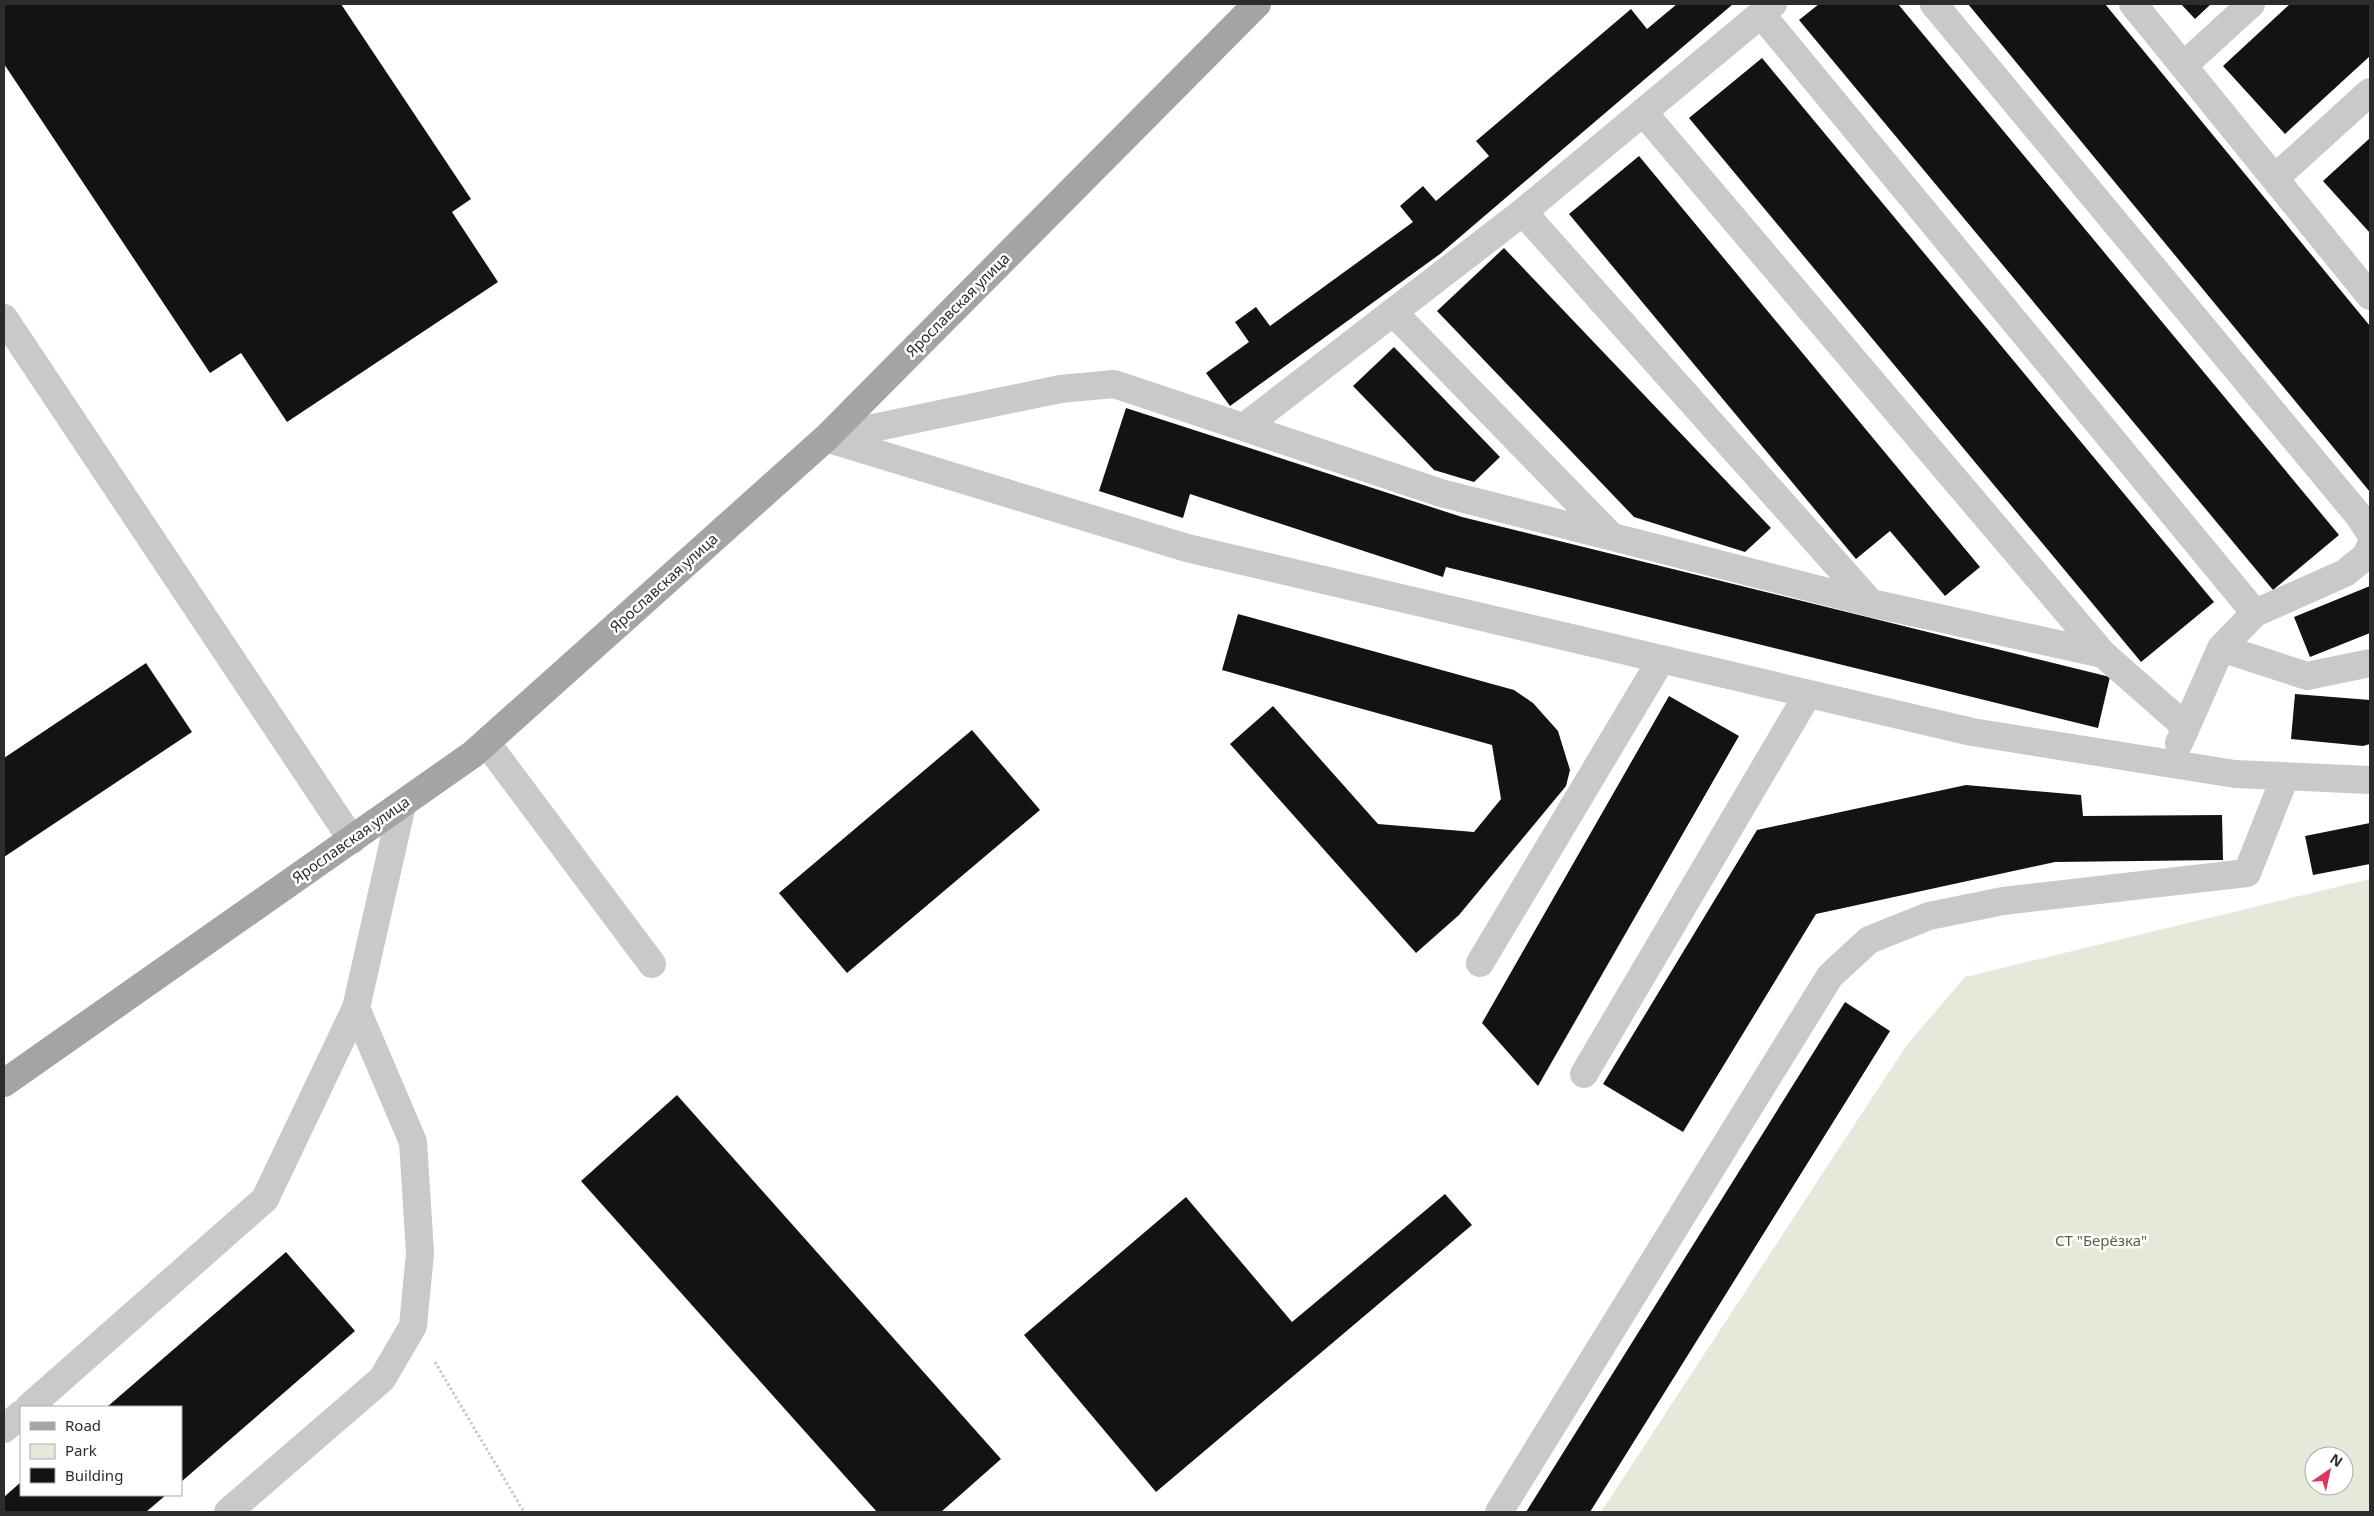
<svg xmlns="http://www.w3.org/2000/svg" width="2374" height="1516" viewBox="0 0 2374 1516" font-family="'Noto Sans',sans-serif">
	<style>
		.green { fill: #e4e9da; fill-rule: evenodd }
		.building { fill: #131313 }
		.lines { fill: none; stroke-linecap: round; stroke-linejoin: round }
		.path { stroke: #c9c9c9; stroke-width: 3; stroke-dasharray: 2.5 2.5; stroke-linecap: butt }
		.minor { stroke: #c9c9c9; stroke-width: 28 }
		.major { stroke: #a4a4a4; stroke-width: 28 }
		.labels { text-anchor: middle; stroke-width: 5; stroke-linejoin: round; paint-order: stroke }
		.street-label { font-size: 15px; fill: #2c2c2c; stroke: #fff }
		.park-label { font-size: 15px; fill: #55643c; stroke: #fff }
	</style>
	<rect width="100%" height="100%" fill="#fff"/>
	<path class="green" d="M 2370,879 L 2370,1512 L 1601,1512 L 1906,1046 L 1965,977 ZM 2314,1456 L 2344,1456 L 2344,1486 L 2314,1486 Z"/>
	<path class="building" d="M 4,4 L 341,4 L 471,199 L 452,212 L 498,282 L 287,422 L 241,353 L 210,373 L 4,64 Z
		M 1677,4 L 1733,4 L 1440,254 L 1230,406 L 1206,373 L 1249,342 L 1235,322 L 1256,307 L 1270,326 L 1413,222 L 1400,206 L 1423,186 L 1436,201 L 1489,156 L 1476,141 L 1631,9 L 1647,29 Z
		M 1819,4 L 1898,4 L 2339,535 L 2273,590 L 1799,20 Z
		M 1968,4 L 2105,4 L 2370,326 L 2370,492 Z
		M 2181,4 L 2211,4 L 2195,19 Z
		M 2290,4 L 2370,4 L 2370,56 L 2285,134 L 2223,66 Z
		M 1762,58 L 2214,602 L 2141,662 L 1689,118 Z
		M 2370,138 L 2370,233 L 2323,181 Z
		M 1639,156 L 1980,567 L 1945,596 L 1890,531 L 1856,559 L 1569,214 Z
		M 1504,248 L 1771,528 L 1745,552 L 1634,517 L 1437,311 Z
		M 1394,347 L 1500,457 L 1474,482 L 1434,470 L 1353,386 Z
		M 1126,408 L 1462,517 L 2110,677 L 2098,728 L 1446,567 L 1443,577 L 1190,494 L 1183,518 L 1099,491 Z
		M 2370,586 L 2370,633 L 2310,657 L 2294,617 Z
		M 1238,614 L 1514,690 L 1533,703 L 1558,731 L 1570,770 L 1566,786 L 1459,915 L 1416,953 L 1230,744 L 1273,706 L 1378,824 L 1474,832 L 1501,799 L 1492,745 L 1222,670 Z
		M 146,663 L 192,732 L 4,857 L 4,758 Z
		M 2295,694 L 2370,700 L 2370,744 L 2363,746 L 2291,739 Z
		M 1669,696 L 1739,736 L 1538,1086 L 1482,1023 Z
		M 972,730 L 1040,810 L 847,973 L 779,893 Z
		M 1966,785 L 2081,795 L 2083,816 L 2222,815 L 2223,860 L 2055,862 L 1816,914 L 1683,1132 L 1603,1084 L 1757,830 Z
		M 2370,823 L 2370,864 L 2313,875 L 2305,836 Z
		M 1845,1002 L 1890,1031 L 1590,1512 L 1526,1512 Z
		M 677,1095 L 1001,1459 L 941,1512 L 877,1512 L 581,1181 Z
		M 1445,1194 L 1472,1225 L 1156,1492 L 1024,1335 L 1186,1197 L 1292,1322 Z
		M 286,1252 L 355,1331 L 181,1482 L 181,1407 L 107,1407 Z
		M 21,1482 L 21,1495 L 166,1495 L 146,1512 L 4,1512 L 4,1497 Z"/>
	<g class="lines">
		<path class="path" d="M 435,1362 L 524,1512"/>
		<path class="minor" d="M 1934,4 L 2359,516 L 2370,533
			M 2133,4 L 2370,296
			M 1761,14 L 2255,613
			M 2183,66 L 2251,4
			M 1643,112 L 2103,654
			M 2275,178 L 2370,92
			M 1523,212 L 1871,603
			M 1394,313 L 1610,535
			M 4,318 L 352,840
			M 1244,427 L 1523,212 L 1773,4
			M 830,437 L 1060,389 L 1114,384 L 1441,493 L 1871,603 L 2103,654 L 2186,727
			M 826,438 L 1187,548 L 1972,732 L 2235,774 L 2370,780
			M 2221,648 L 2307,676 L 2370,663
			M 486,742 L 652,964
			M 2179,743 L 2221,648 L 2255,613 L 2345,573 L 2366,556 L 2370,547
			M 1480,963 L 1661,660
			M 1584,1074 L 1808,694
			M 29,1407 L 265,1199 L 356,1008 L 402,805
			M 4,1429 L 21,1414
			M 228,1512 L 382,1379 L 413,1326 L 420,1253 L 413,1142 L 356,1008
			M 1499,1512 L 1830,976 L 1869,940 L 1929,916 L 2003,901 L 2247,873 L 2285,777"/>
		<path class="major" d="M 4,1083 L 473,754 L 826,438 L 1257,4"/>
	</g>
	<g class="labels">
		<g class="street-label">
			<text transform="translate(958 305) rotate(-45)" y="5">Ярославская улица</text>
			<text transform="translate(664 583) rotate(-42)" y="5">Ярославская улица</text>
			<text transform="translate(351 840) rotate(-35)" y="5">Ярославская улица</text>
		</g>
		<g class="park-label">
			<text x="2101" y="1246">СТ "Берёзка"</text>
		</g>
	</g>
	<rect width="2374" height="1516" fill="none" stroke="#2c2c2c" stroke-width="10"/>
	<rect x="20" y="1406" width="162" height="90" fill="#ffffff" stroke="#ababab"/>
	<rect x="30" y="1422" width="25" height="8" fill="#a4a4a4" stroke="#ababab"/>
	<text x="65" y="1431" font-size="15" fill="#2c2c2c">Road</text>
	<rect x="30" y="1444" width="25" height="15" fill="#e4e9da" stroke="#ababab"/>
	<text x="65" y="1456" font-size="15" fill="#2c2c2c">Park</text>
	<rect x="30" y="1468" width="25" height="15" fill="#131313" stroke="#ababab"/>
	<text x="65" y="1481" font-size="15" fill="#2c2c2c">Building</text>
	<g transform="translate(2329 1471) rotate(34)"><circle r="24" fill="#ffffff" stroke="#ababab"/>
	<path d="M0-4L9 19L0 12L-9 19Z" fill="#da375a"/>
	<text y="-8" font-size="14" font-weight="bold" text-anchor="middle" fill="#2c2c2c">N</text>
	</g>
</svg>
